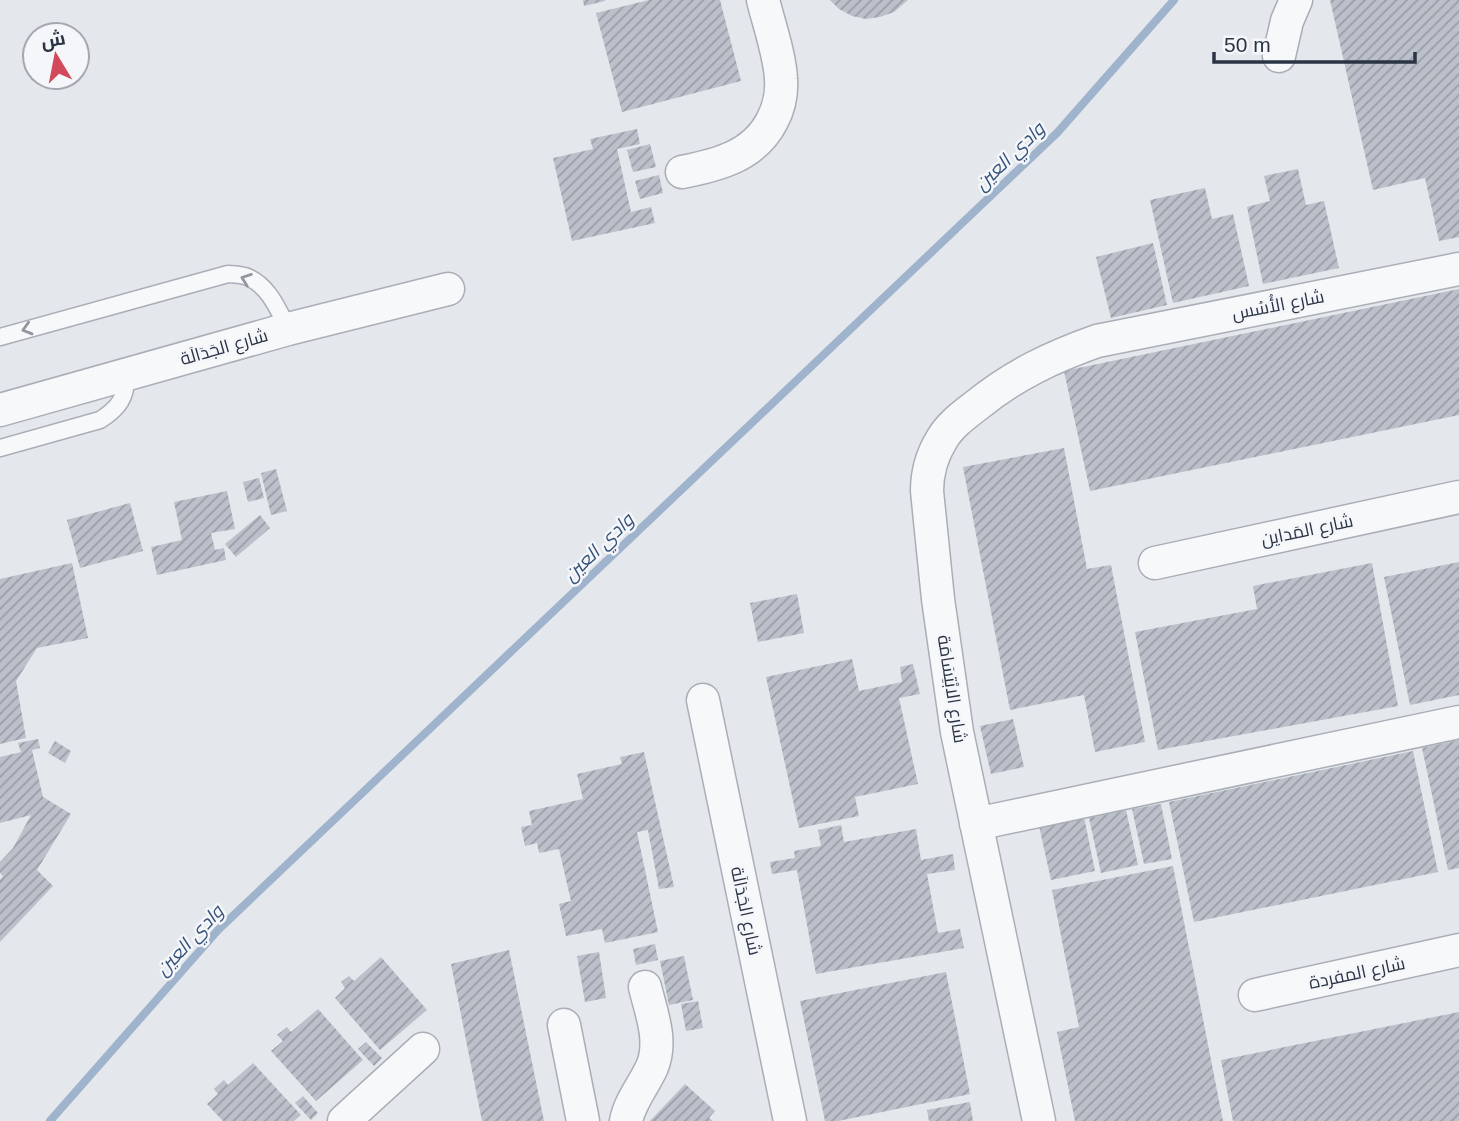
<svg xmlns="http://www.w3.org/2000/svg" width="1459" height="1121" viewBox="0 0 1459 1121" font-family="Helvetica,Cairo,sans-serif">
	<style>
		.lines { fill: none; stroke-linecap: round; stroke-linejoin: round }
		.stream { stroke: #9fb4cc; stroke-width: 8 }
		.building { fill: url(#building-hatch) }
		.service-casing { stroke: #a9aeb7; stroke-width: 19 }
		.minor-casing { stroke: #a9aeb7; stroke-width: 35 }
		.service { stroke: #f7f8fa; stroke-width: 16 }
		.minor { stroke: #f7f8fa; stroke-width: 32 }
		.oneway { stroke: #9196a0 }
		.labels { text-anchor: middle; stroke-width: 5; stroke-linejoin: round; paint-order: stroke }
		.street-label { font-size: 18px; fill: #2b3445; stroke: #f4f6f9 }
		.water-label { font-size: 19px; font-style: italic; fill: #34527a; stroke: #f4f6f9 }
	</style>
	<defs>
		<pattern id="building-hatch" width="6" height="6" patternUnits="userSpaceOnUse" patternTransform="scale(1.75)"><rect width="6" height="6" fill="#bbc0ca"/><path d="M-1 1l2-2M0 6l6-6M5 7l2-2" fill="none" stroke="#989da6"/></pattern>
	</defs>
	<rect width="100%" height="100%" fill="#e4e7ec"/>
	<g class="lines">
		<path class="stream" d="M 50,1121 L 218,930 L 1057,133 L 1174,0"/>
	</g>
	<path class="building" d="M 583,0 L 605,0 L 605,1 L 584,6 Z
		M 649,0 L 720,0 L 741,81 L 622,112 L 596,13 Z
		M 830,0 L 908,0 L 894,12 L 880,17 L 866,19 L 852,16 L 839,9 Z
		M 1330,0 L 1459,0 L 1459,237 L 1439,241 L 1425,178 L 1373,190 Z
		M 637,129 L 640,144 L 617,149 L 631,212 L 651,207 L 655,223 L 572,241 L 553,158 L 593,149 L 590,139 Z
		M 650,144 L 656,167 L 633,172 L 627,150 Z
		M 1298,169 L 1306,205 L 1324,201 L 1339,268 L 1263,284 L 1247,207 L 1270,201 L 1264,176 Z
		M 659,175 L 663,193 L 640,199 L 635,181 Z
		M 1205,188 L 1212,219 L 1233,214 L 1249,286 L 1173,303 L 1150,200 Z
		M 1153,243 L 1167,305 L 1111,318 L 1096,257 Z
		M 1459,289 L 1459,415 L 1090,491 L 1064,371 Z
		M 1064,448 L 1087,569 L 1111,565 L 1145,742 L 1095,752 L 1084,695 L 1010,710 L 963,467 Z
		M 276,469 L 287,511 L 271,515 L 261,473 Z
		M 259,478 L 264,498 L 248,502 L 243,482 Z
		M 227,491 L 235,529 L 211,533 L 215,550 L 224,548 L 226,560 L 157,575 L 151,547 L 182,540 L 174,502 Z
		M 130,503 L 143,551 L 80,568 L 67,520 Z
		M 260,515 L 270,528 L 236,557 L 225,544 Z
		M 1459,562 L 1459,695 L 1410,705 L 1384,577 Z
		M 72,563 L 88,638 L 37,648 L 16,681 L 26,738 L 0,744 L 0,579 Z
		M 1372,563 L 1398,706 L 1158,750 L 1135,632 L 1257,609 L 1253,586 Z
		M 797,594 L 804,633 L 758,642 L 750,603 Z
		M 852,659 L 859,691 L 902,682 L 900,667 L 913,664 L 920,694 L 899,698 L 918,784 L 855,797 L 859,816 L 799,828 L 766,677 Z
		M 1013,719 L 1024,767 L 991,774 L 980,726 Z
		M 38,739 L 40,748 L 32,750 L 43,797 L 71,814 L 37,870 L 53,886 L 0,942 L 0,880 L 3,876 L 0,873 L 0,862 L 13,848 L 31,815 L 0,823 L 0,757 L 21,752 L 18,743 Z
		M 1459,740 L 1459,868 L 1448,870 L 1422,748 Z
		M 55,741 L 71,751 L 65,763 L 48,753 Z
		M 1413,751 L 1438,872 L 1194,922 L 1169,802 Z
		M 644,752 L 674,887 L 659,889 L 648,830 L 637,832 L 658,932 L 605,943 L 602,929 L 566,936 L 559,904 L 571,901 L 559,849 L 539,853 L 537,843 L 525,846 L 521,827 L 532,825 L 529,811 L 583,799 L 577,774 L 622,764 L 620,757 Z
		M 1161,804 L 1172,859 L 1144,864 L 1132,809 Z
		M 1126,810 L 1138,865 L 1101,873 L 1089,818 Z
		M 1084,817 L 1095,871 L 1051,880 L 1039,826 Z
		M 841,825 L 844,842 L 916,829 L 921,860 L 953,854 L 955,870 L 927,874 L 938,933 L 960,929 L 964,948 L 816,974 L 797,870 L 772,874 L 770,862 L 795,858 L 794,851 L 821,846 L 818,830 Z
		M 1173,866 L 1223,1121 L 1075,1121 L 1057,1032 L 1079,1027 L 1052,890 Z
		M 655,944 L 658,960 L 636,965 L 633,949 Z
		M 509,950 L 544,1121 L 482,1121 L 451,964 Z
		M 599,952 L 606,998 L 585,1002 L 577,956 Z
		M 684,956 L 693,1000 L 669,1005 L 660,961 Z
		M 381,957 L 427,1010 L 380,1050 L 335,998 L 345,988 L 341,982 L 349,976 L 354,981 Z
		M 946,972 L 970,1094 L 838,1121 L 825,1121 L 800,1001 Z
		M 698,1001 L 703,1028 L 686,1031 L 681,1004 Z
		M 318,1009 L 363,1060 L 316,1101 L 271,1051 L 283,1041 L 277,1035 L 287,1027 L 291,1032 Z
		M 1459,1012 L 1459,1121 L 1233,1121 L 1221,1060 Z
		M 366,1042 L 382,1058 L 374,1066 L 358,1049 Z
		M 253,1063 L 301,1115 L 294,1121 L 223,1121 L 207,1104 L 218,1094 L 214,1089 L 224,1080 L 228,1085 Z
		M 685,1084 L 715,1111 L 709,1118 L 713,1121 L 650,1121 Z
		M 303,1096 L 318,1113 L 311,1120 L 295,1103 Z
		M 970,1102 L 973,1121 L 929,1121 L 927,1110 Z"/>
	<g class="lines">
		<g class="service-casing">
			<path id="service" d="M 0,337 L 228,274 C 234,274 240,275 245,276 C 268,284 278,309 288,329
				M 0,448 L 100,420 C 119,408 127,397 126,374"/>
		</g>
		<g class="minor-casing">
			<path id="minor" d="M 1279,56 L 1287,21 L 1296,0
				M 682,172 C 718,165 754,156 772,121 C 779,108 782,94 781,79 C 780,56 769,24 763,0
				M 0,410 L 288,329 L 448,289
				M 1155,563 L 1459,497
				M 703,700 L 790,1121
				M 976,824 L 1459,722
				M 1255,995 L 1459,950
				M 564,1025 L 583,1121
				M 344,1121 L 423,1049
				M 626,1121 C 630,1101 644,1085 652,1067 C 663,1041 651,1012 645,987
				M 1039,1121 L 957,732 L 938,599 L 927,491 C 927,472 932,455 942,439 C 950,425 964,415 977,405 C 1014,375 1052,357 1097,341 L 1459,269"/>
		</g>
		<use href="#service" class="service"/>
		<use href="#minor" class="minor"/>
	</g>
	<defs><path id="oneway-chevron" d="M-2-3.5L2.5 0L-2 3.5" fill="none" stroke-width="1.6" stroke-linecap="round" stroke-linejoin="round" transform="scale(1.75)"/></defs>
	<g class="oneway">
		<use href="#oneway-chevron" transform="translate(246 279) rotate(-160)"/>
		<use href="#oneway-chevron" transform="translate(27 329) rotate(164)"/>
	</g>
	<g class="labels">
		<g class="street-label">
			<text transform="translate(1278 305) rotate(-11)" y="6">شارع الأُسُس</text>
			<text transform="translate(224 347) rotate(-16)" y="6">شارع الجَدَالَة</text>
			<text transform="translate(1307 530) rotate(-12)" y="6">شارع المَداين</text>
			<text transform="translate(952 689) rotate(81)" y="6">شارع الابْتِسَامَة</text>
			<text transform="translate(746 911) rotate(78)" y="6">شارع الجَدَالَة</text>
			<text transform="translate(1357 973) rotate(-12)" y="6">شارع المفردة</text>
		</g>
		<g class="water-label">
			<text transform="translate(1009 156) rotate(-44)" y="7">وادي العين</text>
			<text transform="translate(598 547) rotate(-44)" y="7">وادي العين</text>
			<text transform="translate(189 940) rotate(-47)" y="7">وادي العين</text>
		</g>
	</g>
	<g transform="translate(56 56) rotate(350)"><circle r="33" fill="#f4f6f9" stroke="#a4a8b1" stroke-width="2"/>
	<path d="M0-5L12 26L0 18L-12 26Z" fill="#d1495b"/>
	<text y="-10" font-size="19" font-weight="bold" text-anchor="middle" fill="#2b3445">ش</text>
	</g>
	<path d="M1214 52v10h201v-10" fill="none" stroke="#2b3445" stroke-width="3.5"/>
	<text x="1224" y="52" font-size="21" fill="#2b3445" stroke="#f4f6f9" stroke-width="5" paint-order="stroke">50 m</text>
</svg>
